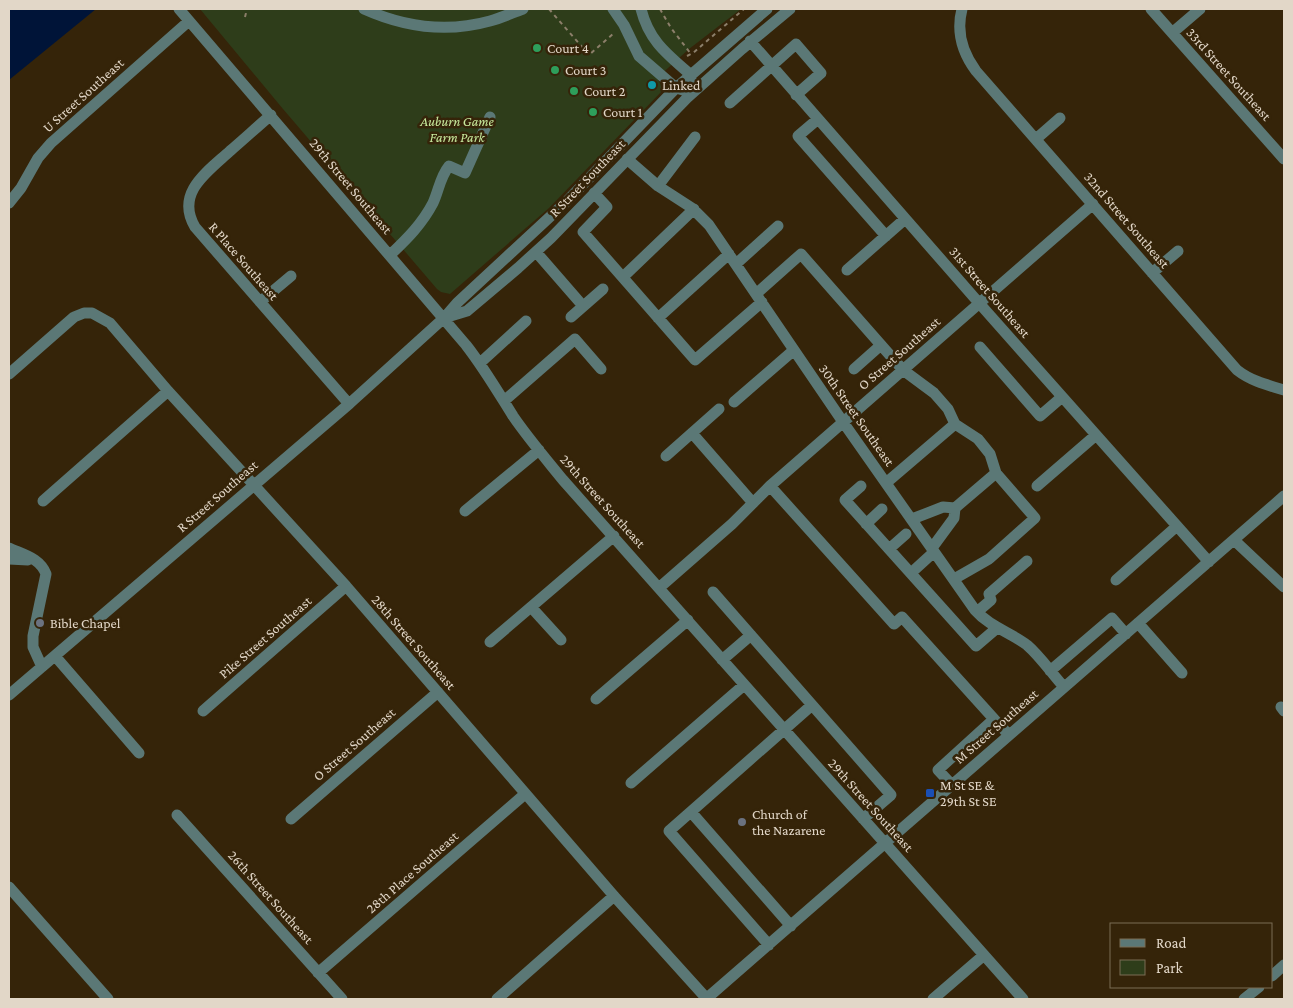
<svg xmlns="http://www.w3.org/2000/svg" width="1293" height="1008" viewBox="0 0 1293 1008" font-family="'Crimson Pro',serif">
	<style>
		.green { fill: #2e3d1a }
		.water { fill: #001438 }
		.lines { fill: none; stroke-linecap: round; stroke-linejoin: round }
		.path { stroke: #8c7f6a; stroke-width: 2; stroke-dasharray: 4 4; stroke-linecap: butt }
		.minor { stroke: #5b7876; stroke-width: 11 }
		.leisure-dot { fill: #2e9e5b; stroke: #352409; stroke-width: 2 }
		.culture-dot { fill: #0f9aa8; stroke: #352409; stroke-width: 2 }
		.worship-dot { fill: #6b7280; stroke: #352409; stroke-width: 2 }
		.transit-dot { fill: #1a4fb4; stroke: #352409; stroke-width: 2 }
		.labels { text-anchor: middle; stroke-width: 5; stroke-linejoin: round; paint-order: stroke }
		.poi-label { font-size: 14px; fill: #e2d7c8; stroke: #352409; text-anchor: start }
		.street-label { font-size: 14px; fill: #e2d7c8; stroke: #352409 }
		.park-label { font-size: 14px; font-style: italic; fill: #c7e99d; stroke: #352409 }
	</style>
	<rect width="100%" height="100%" fill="#352409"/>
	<path class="green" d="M 200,9 L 741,9 L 689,49 L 657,78 L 660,83 L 662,91 L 549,208 L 450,294 L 441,292 L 437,289 L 283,109 Z"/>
	<path class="water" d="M 9,9 L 96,9 L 9,80 Z"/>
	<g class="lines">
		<path class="path" d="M 549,9 L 589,55 L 614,33
			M 660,9 L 671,28 L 691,54
			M 245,17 L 247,9
			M 687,56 L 693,53 L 744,9"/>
		<path class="minor" d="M 179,9 L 466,345 C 484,368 498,392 513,416 C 528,438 546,459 563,480 L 1023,999
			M 364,9 C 404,27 447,33 490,21 C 501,18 512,13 523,9
			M 613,9 L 624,25 L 639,56 L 676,88 L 683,90
			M 641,9 C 649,41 667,54 691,75 L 691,81
			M 962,9 C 956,32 962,52 976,71 L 1237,370 C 1251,381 1267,385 1284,390
			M 1151,9 L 1284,159
			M 1172,33 L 1200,9
			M 750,41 L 979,303 L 1209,562
			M 730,103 L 796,44 L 821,73 L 796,95
			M 271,115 C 257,127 244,139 230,151 C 207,172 175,193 195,227 L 349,404
			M 818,119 L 798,136 L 886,236
			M 1036,139 L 1060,118
			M 627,159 L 658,186 L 692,208 L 709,225 L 843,422 L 975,610 C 990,627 1010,632 1027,645 C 1041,657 1052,674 1064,687
			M 658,186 L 695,137
			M 594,193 L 607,207 L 583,232 L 695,360 L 762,302
			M 9,203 L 21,188 L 38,158 L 51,143 L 189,21
			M 536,252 L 583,306
			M 390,255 C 407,239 422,224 433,203 C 439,190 440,177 449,166 L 465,173 L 490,117
			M 736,264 L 778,226
			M 847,270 L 905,219
			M 1152,273 L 1178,251
			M 623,277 L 694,209
			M 756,294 L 801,254 L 903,370 L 934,393 L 948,409 L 955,424 L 978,439 L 990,454 L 996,473 L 1035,518 L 989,559 L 954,579
			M 260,302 L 291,276
			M 571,317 L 603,289
			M 444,318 L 467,311 L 518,268 L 551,238 L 687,98 L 742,49 L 790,9
			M 658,318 L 729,254
			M 980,347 L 1040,416 L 1062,397
			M 480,363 L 526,321
			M 854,369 L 881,345
			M 9,374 L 74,317 L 84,313 L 92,313 L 110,323 L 168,391 L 346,586 L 614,896 L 707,999
			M 504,401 L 575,339 L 601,369
			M 734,402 L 794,350
			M 692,433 L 753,503
			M 666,456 L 719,409
			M 886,483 L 955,424
			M 770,486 L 894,624 L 902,617 L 994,719
			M 861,486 L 845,500 L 976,646 L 997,628
			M 1037,486 L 1096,435
			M 43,501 L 168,391
			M 955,508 L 996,473
			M 465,511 L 539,450
			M 912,519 L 943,507 L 955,508 L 954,518 L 932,548
			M 866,524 L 882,509
			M 1234,540 L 1284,587
			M 9,548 C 24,555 40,558 46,574 L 33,636 L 33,647 L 42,667
			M 889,549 L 906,534
			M 9,559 L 28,560
			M 911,573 L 934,552
			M 1116,580 L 1177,526
			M 660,587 L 732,524 L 770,486 L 1093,204
			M 713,592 L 891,795 L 863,819
			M 531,607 L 561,640
			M 977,612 L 991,600 L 989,594 L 1027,561
			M 1138,623 L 1182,673
			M 490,642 L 614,536
			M 55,656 L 139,753
			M 722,660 L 751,635
			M 1050,671 L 1112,618 L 1126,634
			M 9,695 L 349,404 L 444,318 L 457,303 L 567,201 L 676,88 L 767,9
			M 596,699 L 688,620
			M 1281,707 L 1284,711
			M 203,711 L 346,586
			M 631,783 L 744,685
			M 952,785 L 938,770 L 994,719 L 1009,735
			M 691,812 L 791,926
			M 177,815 L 342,999
			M 291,819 L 438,692
			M 9,887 L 108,999
			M 769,945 L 669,831 L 812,705
			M 318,973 L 525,794
			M 1272,976 L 1284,965
			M 497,999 L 614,896
			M 706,999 L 1284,496
			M 933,999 L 984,955
			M 1244,999 L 1259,987"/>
	</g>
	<g class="leisure-dot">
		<circle cx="537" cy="48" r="5"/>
		<circle cx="555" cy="70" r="5"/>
		<circle cx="574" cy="91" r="5"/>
		<circle cx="593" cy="112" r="5"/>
	</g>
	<circle class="culture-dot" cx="652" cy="85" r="5"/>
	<g class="worship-dot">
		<circle cx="40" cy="623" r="5"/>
		<circle cx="742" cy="822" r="5"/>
	</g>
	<rect class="transit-dot" x="925" y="788" width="10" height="10" rx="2.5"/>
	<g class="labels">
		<g class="poi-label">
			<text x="547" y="53">Court 4</text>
			<text x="565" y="75">Court 3</text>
			<text x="662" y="90">Linked</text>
			<text x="584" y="96">Court 2</text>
			<text x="603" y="117">Court 1</text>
			<text x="50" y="628">Bible Chapel</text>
			<text x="940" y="790">M St SE &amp;<tspan x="940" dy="16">29th St SE</tspan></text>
			<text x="752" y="819">Church of<tspan x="752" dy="16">the Nazarene</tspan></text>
		</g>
		<g class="street-label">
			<text transform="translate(1229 74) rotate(48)" y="5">33rd Street Southeast</text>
			<text transform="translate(83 95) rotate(-42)" y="5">U Street Southeast</text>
			<text transform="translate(587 178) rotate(-46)" y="5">R Street Southeast</text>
			<text transform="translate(351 186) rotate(50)" y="5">29th Street Southeast</text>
			<text transform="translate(1127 220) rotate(49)" y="5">32nd Street Southeast</text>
			<text transform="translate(244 261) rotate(49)" y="5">R Place Southeast</text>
			<text transform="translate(990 292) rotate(49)" y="5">31st Street Southeast</text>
			<text transform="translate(899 353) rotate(-41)" y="5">O Street Southeast</text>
			<text transform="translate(857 415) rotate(55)" y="5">30th Street Southeast</text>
			<text transform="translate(217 496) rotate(-41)" y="5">R Street Southeast</text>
			<text transform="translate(603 501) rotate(48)" y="5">29th Street Southeast</text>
			<text transform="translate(265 637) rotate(-41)" y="5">Pike Street Southeast</text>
			<text transform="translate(414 642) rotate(49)" y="5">28th Street Southeast</text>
			<text transform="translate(996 726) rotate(-41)" y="5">M Street Southeast</text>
			<text transform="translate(354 744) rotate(-41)" y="5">O Street Southeast</text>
			<text transform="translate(871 805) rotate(48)" y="5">29th Street Southeast</text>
			<text transform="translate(412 872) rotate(-41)" y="5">28th Place Southeast</text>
			<text transform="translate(271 897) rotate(48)" y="5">26th Street Southeast</text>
		</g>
		<g class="park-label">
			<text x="457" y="126">Auburn Game<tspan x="457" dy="16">Farm Park</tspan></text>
		</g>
	</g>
	<rect width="1293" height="1008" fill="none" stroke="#e2d7c8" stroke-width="20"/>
	<rect x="1110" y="923" width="162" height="65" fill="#352409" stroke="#7a6c55"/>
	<rect x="1120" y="939" width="25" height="8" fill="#5b7876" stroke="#7a6c55"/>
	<text x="1156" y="948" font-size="15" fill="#e2d7c8">Road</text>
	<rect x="1120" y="960" width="25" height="15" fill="#2e3d1a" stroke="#7a6c55"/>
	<text x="1156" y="973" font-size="15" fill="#e2d7c8">Park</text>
</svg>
